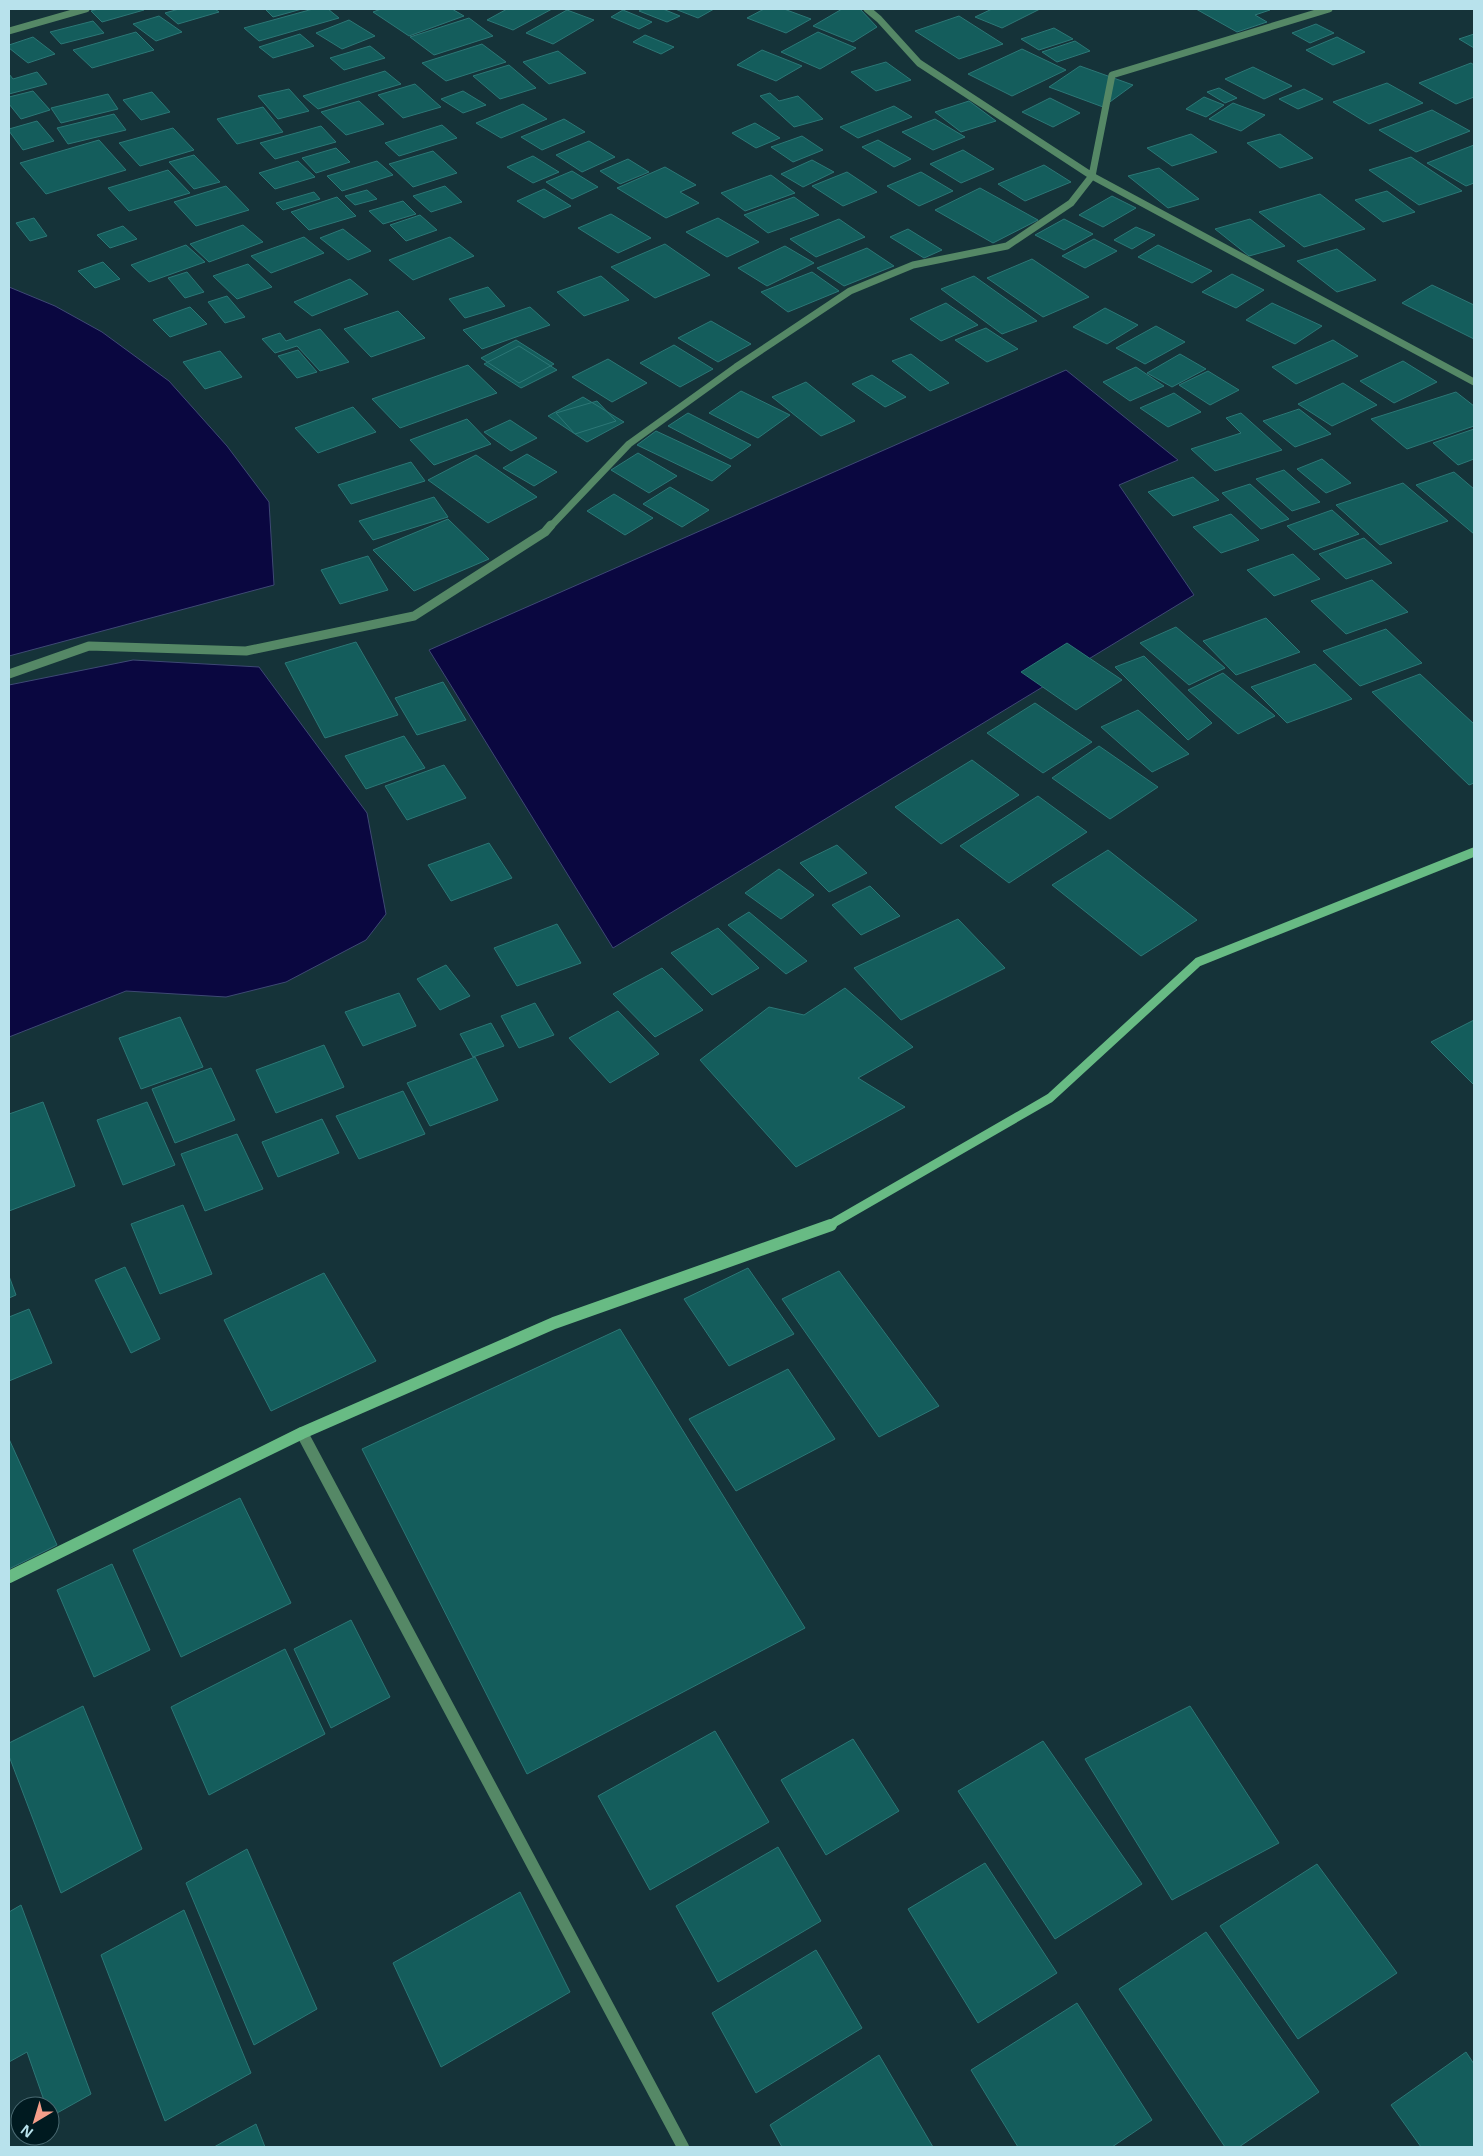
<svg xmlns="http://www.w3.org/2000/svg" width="1483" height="2156" viewBox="0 0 1483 2156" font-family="'Noto Sans',sans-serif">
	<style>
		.water { fill: #0a0740; stroke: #3e4974 }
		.building { fill: #145d5c; stroke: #2c7776 }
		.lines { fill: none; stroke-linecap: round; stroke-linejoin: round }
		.street-far2 { stroke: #586; stroke-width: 7 }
		.street-far1 { stroke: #586; stroke-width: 9 }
		.street { stroke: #586; stroke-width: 12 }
		.secondary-far1 { stroke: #68bb84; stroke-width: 9 }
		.secondary { stroke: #68bb84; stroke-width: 12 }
	</style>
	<rect width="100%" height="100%" fill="#153339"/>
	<path class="water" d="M 9,287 L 55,306 L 102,332 L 169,381 L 227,446 L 269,502 L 274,585 L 9,656 Z
		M 1066,370 L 1178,460 L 1119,485 L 1194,595 L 613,948 L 429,650 Z
		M 133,660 L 259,667 L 367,813 L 386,914 L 366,940 L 286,982 L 226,997 L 126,991 L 9,1037 L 9,685 Z"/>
	<path class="building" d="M 98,9 L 142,9 L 144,10 L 102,22 L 91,11 Z
		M 179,9 L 215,9 L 219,12 L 178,24 L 165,13 Z
		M 265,9 L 302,9 L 273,17 Z
		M 313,9 L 328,9 L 339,18 L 259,41 L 244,28 Z
		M 381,9 L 452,9 L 464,16 L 409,36 L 373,12 Z
		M 507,9 L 552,9 L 513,30 L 487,20 Z
		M 643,9 L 663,9 L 680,16 L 667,22 L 639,11 Z
		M 675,9 L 714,9 L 698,18 Z
		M 764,9 L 784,9 L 811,19 L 786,33 L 747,18 Z
		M 842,9 L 860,9 L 877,27 L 853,42 L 813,26 Z
		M 992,9 L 1040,9 L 1002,28 L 975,17 Z
		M 1196,9 L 1268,9 L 1270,10 L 1255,15 L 1267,22 L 1237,32 Z
		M 567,10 L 594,20 L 553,44 L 526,33 Z
		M 623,10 L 652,22 L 639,29 L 611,17 Z
		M 159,16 L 182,32 L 156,41 L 133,24 Z
		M 959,16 L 1003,44 L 959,59 L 915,31 Z
		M 469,18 L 493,36 L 434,55 L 410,37 Z
		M 349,20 L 375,36 L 342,49 L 316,33 Z
		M 93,21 L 104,33 L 61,44 L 50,32 Z
		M 1316,24 L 1334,33 L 1310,43 L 1292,33 Z
		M 1054,28 L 1073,39 L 1039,50 L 1021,39 Z
		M 136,32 L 154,50 L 92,68 L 73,50 Z
		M 818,32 L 856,48 L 820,69 L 781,52 Z
		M 300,34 L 314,46 L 273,58 L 259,47 Z
		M 1474,34 L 1474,48 L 1459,39 Z
		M 645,35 L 674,47 L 661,54 L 633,42 Z
		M 33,37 L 55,54 L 28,63 L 9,48 L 9,45 Z
		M 1337,37 L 1365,52 L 1333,65 L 1306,50 Z
		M 1075,41 L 1090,51 L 1057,62 L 1042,52 Z
		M 482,44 L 506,62 L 446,81 L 422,63 Z
		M 370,46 L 385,58 L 344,70 L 330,58 Z
		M 1022,49 L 1066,70 L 1012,96 L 968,74 Z
		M 762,50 L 802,66 L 776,81 L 737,65 Z
		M 558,51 L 586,73 L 549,84 L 523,62 Z
		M 886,62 L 911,80 L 876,91 L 851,72 Z
		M 1471,63 L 1474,65 L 1474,97 L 1456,104 L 1419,83 Z
		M 509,65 L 536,88 L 500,99 L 473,76 Z
		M 1080,66 L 1133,85 L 1103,107 L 1049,87 Z
		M 1253,67 L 1292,86 L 1264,99 L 1225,79 Z
		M 385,71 L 401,84 L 318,109 L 303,96 Z
		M 37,72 L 47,84 L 9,94 L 9,74 L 13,79 Z
		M 1387,83 L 1423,103 L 1369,124 L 1333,102 Z
		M 415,84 L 441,107 L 403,118 L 378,95 Z
		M 1219,88 L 1237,98 L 1225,103 L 1207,92 Z
		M 289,89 L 309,111 L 278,119 L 258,96 Z
		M 1304,89 L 1323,99 L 1298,109 L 1279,99 Z
		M 33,91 L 50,110 L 21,119 L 9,104 L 9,97 Z
		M 463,91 L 486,105 L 463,113 L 441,99 Z
		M 152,92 L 170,112 L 141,120 L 123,100 Z
		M 770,93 L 779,101 L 798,96 L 823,119 L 794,127 L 760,96 Z
		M 108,94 L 118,109 L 61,123 L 51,108 Z
		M 1204,97 L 1224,105 L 1206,117 L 1186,109 Z
		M 1050,98 L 1080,113 L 1053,127 L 1022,112 Z
		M 359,101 L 384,124 L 346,135 L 321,112 Z
		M 969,101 L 996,121 L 961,132 L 935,112 Z
		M 1233,103 L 1265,115 L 1241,131 L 1209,119 Z
		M 523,104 L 547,119 L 501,138 L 476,123 Z
		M 894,106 L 912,117 L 858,138 L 840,127 Z
		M 263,107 L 283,132 L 237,144 L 217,119 Z
		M 1432,110 L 1470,131 L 1416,152 L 1379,130 Z
		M 114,114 L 126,130 L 68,144 L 57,128 Z
		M 564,119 L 585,132 L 542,150 L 521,137 Z
		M 935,119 L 965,137 L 933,150 L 902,132 Z
		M 37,121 L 54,141 L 23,150 L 9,131 L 9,129 Z
		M 755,123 L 780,138 L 756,148 L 732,133 Z
		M 442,125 L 457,138 L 399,156 L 385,143 Z
		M 321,126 L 336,142 L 275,159 L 260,143 Z
		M 173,128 L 194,150 L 140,166 L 119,143 Z
		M 1191,134 L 1217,152 L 1172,166 L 1147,148 Z
		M 1280,134 L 1313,158 L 1280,168 L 1247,143 Z
		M 802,136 L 823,150 L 793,162 L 771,147 Z
		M 99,140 L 126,170 L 46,194 L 20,163 Z
		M 878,140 L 911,159 L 894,167 L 862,147 Z
		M 589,141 L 615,157 L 582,172 L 556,155 Z
		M 1474,145 L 1474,183 L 1466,186 L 1427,163 Z
		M 336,148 L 350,162 L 316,173 L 302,158 Z
		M 963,150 L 994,169 L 961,183 L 930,164 Z
		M 433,151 L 457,173 L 413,187 L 389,164 Z
		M 194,155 L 220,182 L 194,189 L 169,162 Z
		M 533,156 L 559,172 L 533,183 L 507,167 Z
		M 1411,157 L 1462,191 L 1419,205 L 1369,170 Z
		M 628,159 L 649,172 L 620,184 L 600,171 Z
		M 812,160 L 834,172 L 803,187 L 781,174 Z
		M 298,161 L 315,177 L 275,189 L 259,173 Z
		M 377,161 L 393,175 L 342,191 L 327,176 Z
		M 1044,165 L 1071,182 L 1025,201 L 998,184 Z
		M 665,167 L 696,185 L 680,192 L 699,203 L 666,218 L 617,188 Z
		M 1159,168 L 1199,199 L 1168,208 L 1128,176 Z
		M 168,170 L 190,193 L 129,211 L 108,188 Z
		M 572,171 L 598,187 L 572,199 L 546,182 Z
		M 847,172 L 877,192 L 843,206 L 812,186 Z
		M 921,172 L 953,191 L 919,206 L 887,186 Z
		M 771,175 L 795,193 L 745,211 L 721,193 Z
		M 226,186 L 249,210 L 196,226 L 174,202 Z
		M 445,186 L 462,202 L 431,212 L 413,196 Z
		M 980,188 L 1038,220 L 993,243 L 935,210 Z
		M 544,189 L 571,206 L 544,218 L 517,201 Z
		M 367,190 L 377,199 L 355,205 L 345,196 Z
		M 1387,191 L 1415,212 L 1383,222 L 1355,200 Z
		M 314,192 L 320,199 L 283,210 L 276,203 Z
		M 1320,194 L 1365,229 L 1304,247 L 1259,212 Z
		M 1112,196 L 1136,208 L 1103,227 L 1079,215 Z
		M 337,197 L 356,216 L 309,230 L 291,212 Z
		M 794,197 L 819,215 L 768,233 L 744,215 Z
		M 403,201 L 416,214 L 383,224 L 369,211 Z
		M 611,214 L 651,238 L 618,253 L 578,228 Z
		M 420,215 L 437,230 L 406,241 L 390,225 Z
		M 34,218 L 47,236 L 30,241 L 16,223 Z
		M 718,218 L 759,242 L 727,257 L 686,232 Z
		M 839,219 L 865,237 L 816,257 L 790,239 Z
		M 1064,219 L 1093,234 L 1064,250 L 1035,235 Z
		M 1250,219 L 1285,246 L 1249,256 L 1215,229 Z
		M 243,225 L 263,242 L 209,262 L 190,244 Z
		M 123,226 L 137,239 L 110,248 L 97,235 Z
		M 1136,227 L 1155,235 L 1132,249 L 1114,240 Z
		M 343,229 L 371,251 L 348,260 L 320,238 Z
		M 908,229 L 942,250 L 924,258 L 890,237 Z
		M 304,237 L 324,253 L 271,273 L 251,256 Z
		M 450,237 L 474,256 L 413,280 L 389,260 Z
		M 1094,239 L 1117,251 L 1085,268 L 1062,256 Z
		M 665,244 L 710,275 L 655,298 L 611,267 Z
		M 186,245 L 205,262 L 149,282 L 131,265 Z
		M 1158,245 L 1212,271 L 1192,283 L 1138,257 Z
		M 785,246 L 814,263 L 767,286 L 738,268 Z
		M 867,248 L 894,266 L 844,286 L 817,268 Z
		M 1337,249 L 1376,280 L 1337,292 L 1297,261 Z
		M 1032,259 L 1089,297 L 1043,317 L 987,278 Z
		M 103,262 L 120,279 L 95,288 L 78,271 Z
		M 248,264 L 272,287 L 237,299 L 213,276 Z
		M 187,272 L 204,292 L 185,298 L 168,278 Z
		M 812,272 L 839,291 L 788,312 L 761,292 Z
		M 1232,274 L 1264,290 L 1236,308 L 1202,292 Z
		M 601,276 L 629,300 L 584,316 L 557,292 Z
		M 974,276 L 1037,321 L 1002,334 L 941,289 Z
		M 350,279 L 368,294 L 312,316 L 294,302 Z
		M 1432,285 L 1474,305 L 1474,339 L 1402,303 Z
		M 488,287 L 505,306 L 465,318 L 449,299 Z
		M 227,296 L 245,317 L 225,323 L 208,302 Z
		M 946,303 L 978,325 L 941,341 L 910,319 Z
		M 1272,303 L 1322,326 L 1295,344 L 1246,320 Z
		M 190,307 L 207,324 L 170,337 L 153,320 Z
		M 530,307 L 550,325 L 482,349 L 463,330 Z
		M 1105,308 L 1138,325 L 1107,344 L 1073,327 Z
		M 398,311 L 425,338 L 371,357 L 344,329 Z
		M 711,321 L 751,344 L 718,362 L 678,338 Z
		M 1156,326 L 1185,342 L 1145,364 L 1116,348 Z
		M 986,328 L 1018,349 L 987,362 L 955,340 Z
		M 320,329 L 349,362 L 320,371 L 297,346 L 275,353 L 262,339 L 280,333 L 286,341 Z
		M 516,340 L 554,364 L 519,383 L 481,358 Z
		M 1333,340 L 1358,356 L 1296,384 L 1272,367 Z
		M 674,345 L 713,369 L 680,387 L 640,363 Z
		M 519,346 L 557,370 L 521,388 L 484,364 Z
		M 298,350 L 317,372 L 297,378 L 278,356 Z
		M 220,351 L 242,377 L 205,389 L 183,362 Z
		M 911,354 L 949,383 L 930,391 L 892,361 Z
		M 1180,354 L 1206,369 L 1172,387 L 1147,373 Z
		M 608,359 L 647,383 L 612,402 L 572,377 Z
		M 1403,361 L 1437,382 L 1394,403 L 1360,381 Z
		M 468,365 L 497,393 L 400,428 L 372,399 Z
		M 1136,367 L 1164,386 L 1130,401 L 1103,382 Z
		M 1208,371 L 1239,390 L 1210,405 L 1179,385 Z
		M 872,375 L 906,397 L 885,407 L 852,384 Z
		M 806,382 L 855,421 L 821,436 L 772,397 Z
		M 1343,383 L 1377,405 L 1332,426 L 1298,404 Z
		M 741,391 L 790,415 L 758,438 L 709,413 Z
		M 1456,392 L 1474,406 L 1474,426 L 1407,449 L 1371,419 Z
		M 1174,393 L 1201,412 L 1168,427 L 1140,408 Z
		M 583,397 L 624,422 L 587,442 L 548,416 Z
		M 597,401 L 616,421 L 575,434 L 556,413 Z
		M 353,407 L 376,432 L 318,453 L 295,428 Z
		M 1299,409 L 1331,434 L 1295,447 L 1263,421 Z
		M 688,413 L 751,445 L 731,459 L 668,426 Z
		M 1241,413 L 1282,450 L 1215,471 L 1191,449 L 1241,433 L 1226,418 Z
		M 467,419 L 491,444 L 434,465 L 410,440 Z
		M 510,420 L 537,438 L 511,451 L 484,432 Z
		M 1474,429 L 1474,459 L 1458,465 L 1433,443 Z
		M 656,431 L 731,466 L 712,481 L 637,445 Z
		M 638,453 L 677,476 L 649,493 L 611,470 Z
		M 527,454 L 557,472 L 534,486 L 503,468 Z
		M 476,455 L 537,497 L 488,523 L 428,480 Z
		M 1322,459 L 1351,483 L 1326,493 L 1297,469 Z
		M 411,462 L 425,481 L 351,504 L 338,485 Z
		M 1284,470 L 1320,502 L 1292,511 L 1256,479 Z
		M 1454,472 L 1474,489 L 1474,534 L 1416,485 Z
		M 1193,477 L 1219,500 L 1173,516 L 1148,492 Z
		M 1403,483 L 1448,521 L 1380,545 L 1336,505 Z
		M 1250,484 L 1289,519 L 1261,529 L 1222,493 Z
		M 670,487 L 709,510 L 682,527 L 643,504 Z
		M 614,494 L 653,518 L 625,535 L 587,511 Z
		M 434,497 L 448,517 L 373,540 L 359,521 Z
		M 1332,510 L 1359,534 L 1314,550 L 1287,526 Z
		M 1231,514 L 1259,540 L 1221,553 L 1193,527 Z
		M 448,519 L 489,559 L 414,591 L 373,550 Z
		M 1364,538 L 1392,563 L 1346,579 L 1319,554 Z
		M 1293,554 L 1320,579 L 1274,596 L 1247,570 Z
		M 368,556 L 388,590 L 340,604 L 321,570 Z
		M 1372,580 L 1408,612 L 1346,634 L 1311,601 Z
		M 1266,618 L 1300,652 L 1236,675 L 1203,641 Z
		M 1176,627 L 1225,668 L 1189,685 L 1140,643 Z
		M 1386,629 L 1422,663 L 1360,686 L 1323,651 Z
		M 356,642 L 398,715 L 325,738 L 285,663 Z
		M 1067,643 L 1122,680 L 1076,710 L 1021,672 Z
		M 1144,656 L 1212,723 L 1188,740 L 1115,667 Z
		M 1315,664 L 1352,699 L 1287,723 L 1251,687 Z
		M 1223,673 L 1275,716 L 1238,734 L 1188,690 Z
		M 1420,674 L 1474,724 L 1474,783 L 1469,785 L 1372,692 Z
		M 443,682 L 466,720 L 417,735 L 395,698 Z
		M 1035,703 L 1092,742 L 1043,773 L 987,733 Z
		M 1138,710 L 1189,754 L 1152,772 L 1101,727 Z
		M 404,736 L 425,768 L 366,789 L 345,756 Z
		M 1099,746 L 1158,787 L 1110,819 L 1052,778 Z
		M 972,760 L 1019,795 L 941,844 L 895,807 Z
		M 444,765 L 466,798 L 407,820 L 385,786 Z
		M 1038,796 L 1087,832 L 1009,883 L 960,846 Z
		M 489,843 L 512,878 L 451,901 L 428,865 Z
		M 837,845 L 867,873 L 829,892 L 800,863 Z
		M 1108,850 L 1197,920 L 1141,956 L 1052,885 Z
		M 779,869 L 814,895 L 781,919 L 745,893 Z
		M 870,886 L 900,916 L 861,935 L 832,905 Z
		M 749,912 L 807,961 L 786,974 L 728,925 Z
		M 958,919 L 1005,968 L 901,1020 L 854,968 Z
		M 557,924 L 581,963 L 517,986 L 494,948 Z
		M 718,928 L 759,968 L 712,995 L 671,953 Z
		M 446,965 L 470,996 L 440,1010 L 417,979 Z
		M 662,968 L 703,1010 L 655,1037 L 613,994 Z
		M 845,988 L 913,1047 L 858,1078 L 905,1107 L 796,1167 L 700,1060 L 769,1007 L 804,1015 Z
		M 399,993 L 416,1026 L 363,1046 L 345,1012 Z
		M 535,1003 L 554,1035 L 519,1048 L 501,1016 Z
		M 618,1011 L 659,1054 L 610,1083 L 569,1038 Z
		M 180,1017 L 203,1067 L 141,1089 L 119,1038 Z
		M 1474,1020 L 1474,1085 L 1431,1042 Z
		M 491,1023 L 504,1046 L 473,1057 L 460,1034 Z
		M 324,1045 L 344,1087 L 276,1113 L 256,1070 Z
		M 475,1057 L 498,1100 L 430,1126 L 407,1083 Z
		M 211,1068 L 235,1120 L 175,1143 L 152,1089 Z
		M 403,1091 L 425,1134 L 359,1159 L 336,1116 Z
		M 43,1102 L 75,1186 L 9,1211 L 9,1114 Z
		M 147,1102 L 175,1165 L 123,1185 L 97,1120 Z
		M 322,1119 L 339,1153 L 278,1177 L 262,1142 Z
		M 237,1134 L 263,1189 L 205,1211 L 181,1154 Z
		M 183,1205 L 212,1274 L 160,1294 L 131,1224 Z
		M 125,1267 L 160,1339 L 131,1353 L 95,1280 Z
		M 748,1268 L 794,1334 L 729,1366 L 684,1299 Z
		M 839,1271 L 939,1406 L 879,1437 L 782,1299 Z
		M 324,1273 L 376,1361 L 271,1411 L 224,1320 Z
		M 9,1276 L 16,1295 L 9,1298 Z
		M 29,1309 L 52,1363 L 9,1381 L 9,1317 Z
		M 620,1329 L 805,1628 L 527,1774 L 362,1449 Z
		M 788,1369 L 835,1439 L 736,1491 L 689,1419 Z
		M 9,1439 L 57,1545 L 9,1569 Z
		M 240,1498 L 291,1603 L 181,1657 L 133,1550 Z
		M 112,1564 L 150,1650 L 94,1677 L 57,1590 Z
		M 351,1620 L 390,1697 L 331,1728 L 294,1649 Z
		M 285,1649 L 325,1734 L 209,1795 L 171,1707 Z
		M 83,1706 L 142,1849 L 61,1893 L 9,1756 L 9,1743 Z
		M 1190,1706 L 1279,1843 L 1172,1900 L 1085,1759 Z
		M 715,1731 L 769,1822 L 650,1890 L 598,1796 Z
		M 853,1739 L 899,1811 L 826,1855 L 781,1780 Z
		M 1043,1741 L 1142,1884 L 1055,1939 L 958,1791 Z
		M 778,1847 L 821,1921 L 718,1982 L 676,1906 Z
		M 247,1849 L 317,2009 L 254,2045 L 186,1883 Z
		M 985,1863 L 1057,1973 L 978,2023 L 908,1909 Z
		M 1317,1864 L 1397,1973 L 1298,2039 L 1220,1926 Z
		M 520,1892 L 570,1992 L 441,2067 L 393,1963 Z
		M 21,1905 L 91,2094 L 50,2117 L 50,2106 L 46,2106 L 27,2052 L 9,2062 L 9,1912 Z
		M 184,1910 L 251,2073 L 165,2121 L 101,1955 Z
		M 1206,1932 L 1319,2092 L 1239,2147 L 1225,2147 L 1119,1989 Z
		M 816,1950 L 862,2028 L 756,2093 L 712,2013 Z
		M 1077,2003 L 1152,2120 L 1112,2147 L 1018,2147 L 971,2070 Z
		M 1466,2052 L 1474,2064 L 1474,2147 L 1421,2147 L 1391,2105 Z
		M 879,2055 L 933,2147 L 782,2147 L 770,2125 Z
		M 256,2124 L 265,2147 L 214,2147 Z"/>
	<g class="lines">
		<path class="street-far2" d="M 867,9 L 879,19 L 919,63 L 1092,176 L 1474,382
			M 9,31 L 86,9
			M 550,527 L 629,444 L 736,367 L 850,291 L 913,265 L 1007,246 L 1071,203 L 1092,176 L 1112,75 L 1329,9"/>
		<path class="street-far1" d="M 9,674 L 89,646 L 246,651 L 414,616 L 545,532 L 551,525"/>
		<path class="street" d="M 302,1433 L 683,2147"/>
		<path class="secondary-far1" d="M 828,1226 L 1050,1098 L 1198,962 L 1474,852"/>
		<path class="secondary" d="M 9,1577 L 302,1433 L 554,1323 L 831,1225"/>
	</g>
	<rect width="1483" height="2156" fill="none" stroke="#b8e2ec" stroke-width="20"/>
	<g transform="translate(35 2121) rotate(218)"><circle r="24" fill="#001a20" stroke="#4a6a72"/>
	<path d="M0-4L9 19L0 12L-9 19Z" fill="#f49e8a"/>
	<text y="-8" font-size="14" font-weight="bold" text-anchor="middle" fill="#b8e2ec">N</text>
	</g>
</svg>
